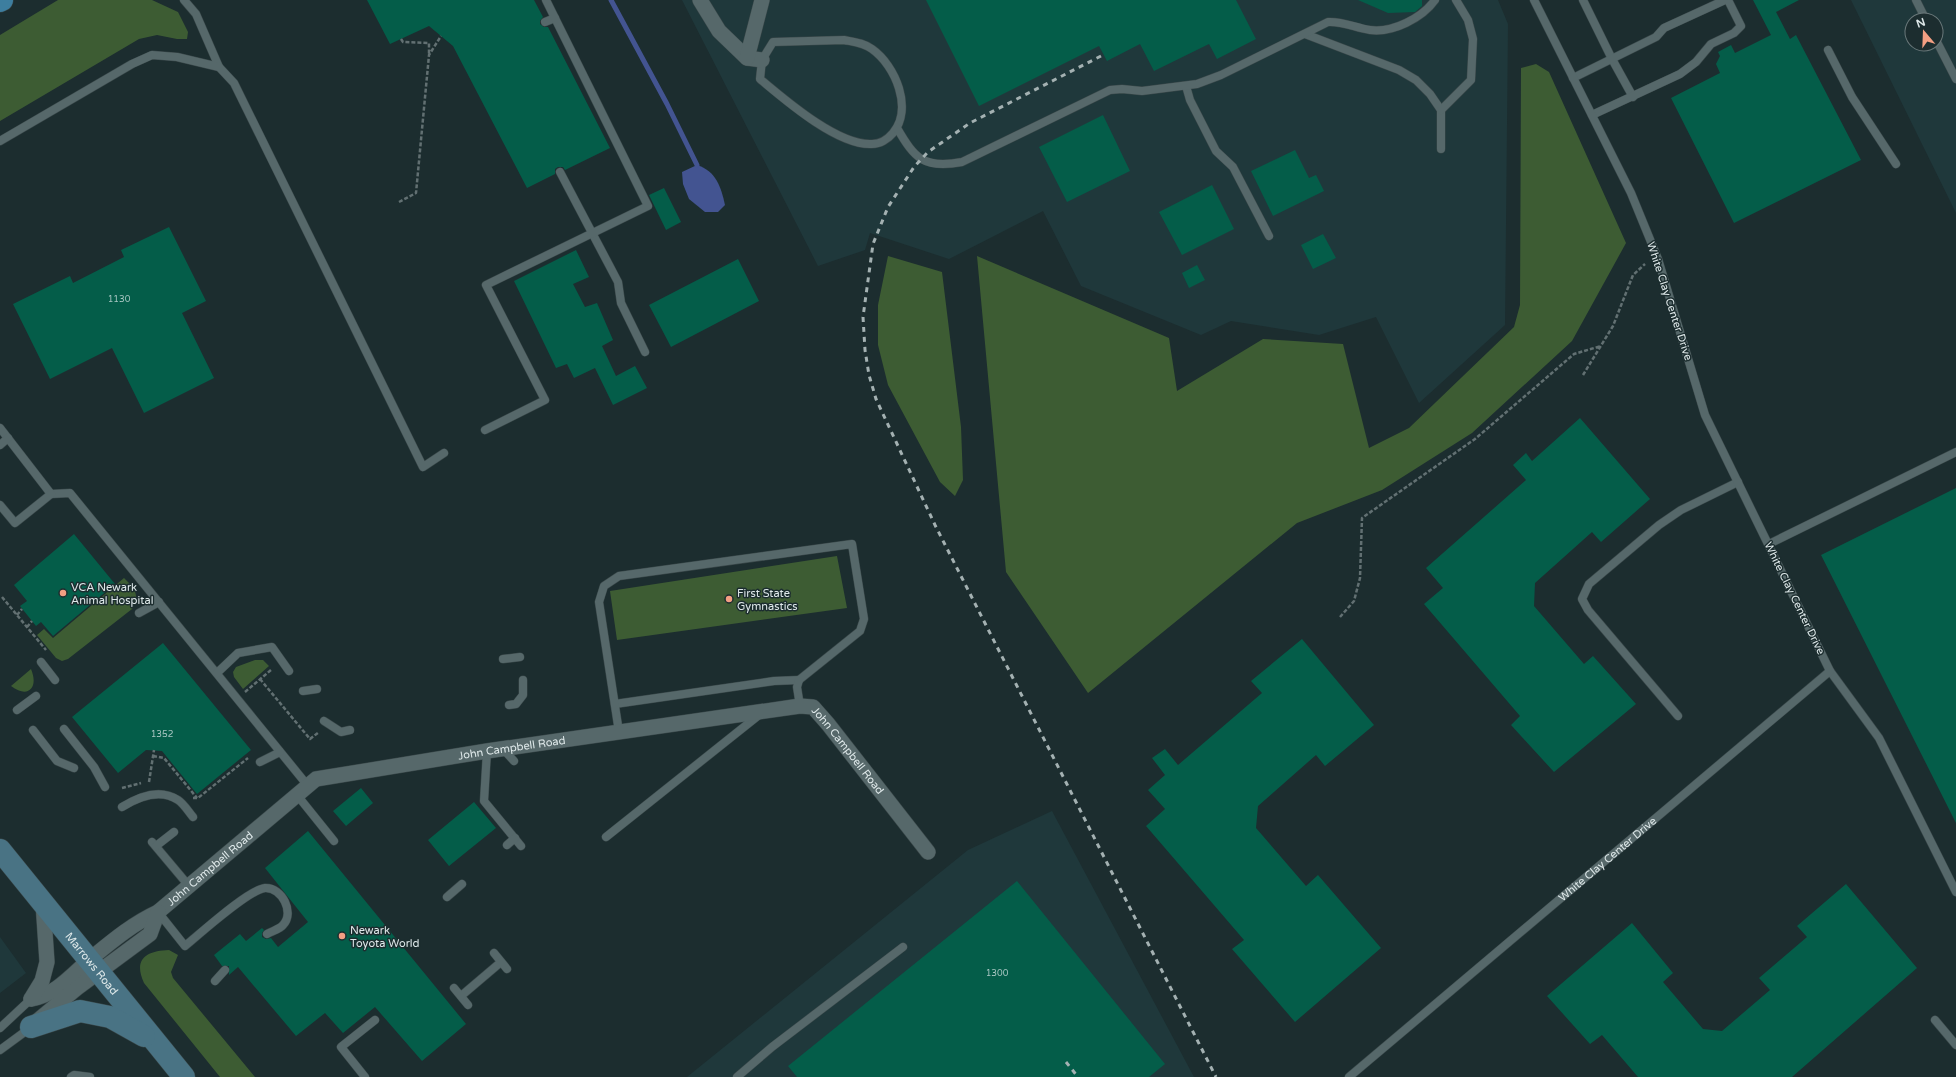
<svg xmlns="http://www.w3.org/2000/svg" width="1956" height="1077" viewBox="0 0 1956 1077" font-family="'Varela Round',sans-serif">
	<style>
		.built { fill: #1f383b; fill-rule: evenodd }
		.green { fill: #3d5c33 }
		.water { fill: #435491 }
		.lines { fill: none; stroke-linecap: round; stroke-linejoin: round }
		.stream { stroke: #435491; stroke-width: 5 }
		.building { fill: #045d49 }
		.lane-casing { stroke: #3a484a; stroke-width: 9 }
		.street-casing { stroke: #3a484a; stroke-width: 16 }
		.secondary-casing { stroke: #3a484a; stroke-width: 23 }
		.primary-casing { stroke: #3a484a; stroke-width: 23 }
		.path { stroke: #627072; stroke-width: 2.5; stroke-dasharray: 4 2; stroke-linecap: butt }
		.lane { stroke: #56686a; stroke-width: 8 }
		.street { stroke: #56686a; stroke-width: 15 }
		.secondary { stroke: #497384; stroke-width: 22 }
		.primary { stroke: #3d7e9f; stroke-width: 22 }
		.rail { stroke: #a4b1b2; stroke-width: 3; stroke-dasharray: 5 5; stroke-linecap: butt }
		.poi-dot { fill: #f39f83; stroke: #1c2d2f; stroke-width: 1.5 }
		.labels { text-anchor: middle; stroke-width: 3; stroke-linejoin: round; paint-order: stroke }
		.number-label { font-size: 9px; fill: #a8c6c2 }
		.street-label { font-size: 11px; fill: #dfe9ea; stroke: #1c2d2f }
		.poi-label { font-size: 11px; fill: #dfe9ea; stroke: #1c2d2f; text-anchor: start }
	</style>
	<rect width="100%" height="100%" fill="#1c2d2f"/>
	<path class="built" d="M 682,0 L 1498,0 L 1508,24 L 1505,325 L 1419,403 L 1376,317 L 1319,335 L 1231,321 L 1201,335 L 1081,286 L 1043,211 L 949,259 L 870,233 L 865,250 L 818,266 Z
		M 1851,0 L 1956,0 L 1956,213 ZM 1912,20 L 1936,20 L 1936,44 L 1912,44 Z
		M 1052,811 L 1194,1077 L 687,1077 L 968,850 Z
		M 0,937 L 26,973 L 0,993 Z"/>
	<path class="green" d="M 58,0 L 152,0 L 178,12 L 188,32 L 187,39 L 177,39 L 157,35 L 139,39 L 0,121 L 0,35 Z
		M 1536,64 L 1549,72 L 1626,243 L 1572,341 L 1472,433 L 1382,490 L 1297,523 L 1088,693 L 1006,572 L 977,256 L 1169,338 L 1177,391 L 1263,339 L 1343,344 L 1369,448 L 1409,428 L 1514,327 L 1520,305 L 1521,68 Z
		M 888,256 L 942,272 L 961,427 L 963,480 L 955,496 L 940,482 L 888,385 L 878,345 L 878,305 Z
		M 837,556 L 847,608 L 617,640 L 610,591 Z
		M 124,578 C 134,588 141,595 132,609 L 68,659 L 62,661 L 56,658 L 37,635 L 44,629 L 53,638 Z
		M 255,660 L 263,660 L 269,666 L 243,689 L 234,677 L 233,672 L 236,667 Z
		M 31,669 C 39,688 28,699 11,686 Z
		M 169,950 L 178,955 L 171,972 L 173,978 L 255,1077 L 220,1077 L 144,983 C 133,959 146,951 169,950 Z"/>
	<path class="water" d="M 697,165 C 716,171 721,187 725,205 L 718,212 L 705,212 L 689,199 L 683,184 L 682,172 Z"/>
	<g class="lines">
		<path class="stream" d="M 611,0 L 667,104 L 697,165"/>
	</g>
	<path class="building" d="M 367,0 L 534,0 L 543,17 L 540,21 L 540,24 L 544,27 L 548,27 L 610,148 L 565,170 L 563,167 L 558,167 L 555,169 L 555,174 L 527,188 L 453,46 L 429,26 L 390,44 Z
		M 926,0 L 1236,0 L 1256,39 L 1217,59 L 1209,44 L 1154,71 L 1140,44 L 1107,61 L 1099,46 L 979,106 Z
		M 1358,0 L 1422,0 L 1422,6 L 1415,12 L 1388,13 Z
		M 1753,0 L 1799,0 L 1776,12 L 1790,39 L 1796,35 L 1861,160 L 1734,223 L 1671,98 L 1720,73 L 1716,64 L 1720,56 L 1718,52 L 1731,45 L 1735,53 L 1771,35 Z
		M 1103,115 L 1130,171 L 1067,202 L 1039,147 Z
		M 1295,150 L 1309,178 L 1316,175 L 1324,191 L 1273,216 L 1251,171 Z
		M 1212,185 L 1234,229 L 1182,255 L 1159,212 Z
		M 664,188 L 681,222 L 666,230 L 649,195 Z
		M 169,227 L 206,301 L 182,313 L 214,378 L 144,413 L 112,348 L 50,379 L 13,304 L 70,276 L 73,283 L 124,257 L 121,250 Z
		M 1323,234 L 1336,258 L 1313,269 L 1301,245 Z
		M 576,250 L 589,277 L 573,284 L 585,307 L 597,303 L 613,340 L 602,346 L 616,376 L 635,366 L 647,388 L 613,405 L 595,368 L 574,378 L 567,364 L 556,368 L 514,281 Z
		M 738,259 L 759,301 L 671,347 L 649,305 Z
		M 1197,265 L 1205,280 L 1189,288 L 1182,273 Z
		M 1580,418 L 1650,499 L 1601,542 L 1592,532 L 1535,583 L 1534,606 L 1584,664 L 1593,656 L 1636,704 L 1554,772 L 1511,725 L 1520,716 L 1424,604 L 1443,588 L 1426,568 L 1526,480 L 1513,465 L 1526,453 L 1532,461 Z
		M 1956,488 L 1956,823 L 1821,555 Z
		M 74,534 L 115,584 L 53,636 L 41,622 L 36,626 L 20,606 L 27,601 L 14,585 Z
		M 1302,639 L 1374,725 L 1325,766 L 1316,755 L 1258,806 L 1256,828 L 1306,886 L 1318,875 L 1381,948 L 1295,1022 L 1232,949 L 1244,940 L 1146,826 L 1165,809 L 1148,790 L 1165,775 L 1152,758 L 1165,749 L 1178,765 L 1262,693 L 1251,681 Z
		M 163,643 L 251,750 L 197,794 L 162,751 L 146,750 L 118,773 L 72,717 Z
		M 361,788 L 373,803 L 346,826 L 333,811 Z
		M 474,802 L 496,828 L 449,866 L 428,840 Z
		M 308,831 L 466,1024 L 422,1061 L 375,1007 L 343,1033 L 325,1013 L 296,1036 L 238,967 L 229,975 L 229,966 L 222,966 L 214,955 L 240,934 L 246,941 L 262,928 L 264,930 L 262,933 L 262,937 L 266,939 L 271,938 L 278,947 L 308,922 L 265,868 Z
		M 1017,881 L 1165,1064 L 1149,1077 L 797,1077 L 788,1066 Z
		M 1846,884 L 1917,968 L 1792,1077 L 1638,1077 L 1602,1035 L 1590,1044 L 1547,996 L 1632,923 L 1673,973 L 1663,982 L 1703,1029 L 1722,1031 L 1770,990 L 1759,978 L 1807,937 L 1797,926 Z"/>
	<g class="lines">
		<g class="lane-casing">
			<g id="lane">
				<path d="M 184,0 L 196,14 L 219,67"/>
				<path d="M 1583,0 L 1612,59 L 1633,97"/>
				<path d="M 1916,0 L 1926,20"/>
				<path d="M 545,22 L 555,18"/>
				<path d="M 1305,34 L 1399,70 L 1416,80 L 1430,94 L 1441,110 L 1441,149"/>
				<path d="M 844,40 C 854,42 864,43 872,49 C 896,66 913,109 893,133 C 888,139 880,144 872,144 C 838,146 785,100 760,79 L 762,60 L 773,42 Z"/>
				<path d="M 1936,40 L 1956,79"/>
				<path d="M 1828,50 L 1852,97 L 1896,164"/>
				<path d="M 1573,78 L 1656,37 L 1664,28 L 1725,0"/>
				<path d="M 1186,86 L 1190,100 L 1216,151 L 1233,167 L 1269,236"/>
				<path d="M 1441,110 L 1471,80 L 1473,39 L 1468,20 L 1456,0"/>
				<path d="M 1592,115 L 1680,74 L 1696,62 L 1711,44 L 1734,33 L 1741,26 L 1728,0"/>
				<path d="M 897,128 C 915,159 924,169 962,162 L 1110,90 L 1122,89 L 1142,91 L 1197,84 L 1221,75 L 1328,22 C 1342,21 1356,28 1370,30 C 1393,33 1422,18 1435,0"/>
				<path d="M 0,141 L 132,64 L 152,55 L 177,57 L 219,67 L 234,83 L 423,467 L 444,453"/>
				<path d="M 560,172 L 618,282 L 621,303 L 645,352"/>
				<path d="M 0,428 L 51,494 L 70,493 L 308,786"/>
				<path d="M 485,430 L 545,400 L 486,285 L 648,206 L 546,0"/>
				<path d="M 0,445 L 8,438"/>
				<path d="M 0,505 L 15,523 L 51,494"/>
				<path d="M 1769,544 L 1956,452"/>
				<path d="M 139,613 L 159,602"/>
				<path d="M 503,659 L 520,657"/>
				<path d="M 41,662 L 55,680"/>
				<path d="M 1830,671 L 1879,738 L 1956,892"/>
				<path d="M 217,673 L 238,653 L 272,647 L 289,671"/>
				<path d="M 303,691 L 317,689"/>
				<path d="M 615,704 L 774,681 L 799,680"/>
				<path d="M 509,705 L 516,704 L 523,695 L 523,680"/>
				<path d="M 17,710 L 36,696"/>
				<path d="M 1678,716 L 1588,610 L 1582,599 L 1589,584 L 1659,525 L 1681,510 L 1738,482"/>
				<path d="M 324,721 L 341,732 L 350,730"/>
				<path d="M 64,729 L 94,767 L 105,787"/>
				<path d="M 33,730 L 57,761 L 74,768"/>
				<path d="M 619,732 L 599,602 L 604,586 L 619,576 L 852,544 L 864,619 L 860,631 L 799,680 L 797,687 L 800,706"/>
				<path d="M 503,749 L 514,761"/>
				<path d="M 487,751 L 484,801 L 521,846"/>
				<path d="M 260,762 L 280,752"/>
				<path d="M 297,795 L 334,841"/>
				<path d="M 122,807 C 138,797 160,788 178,800 C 184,804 188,811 193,817"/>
				<path d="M 606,837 L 759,715"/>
				<path d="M 152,842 L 189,886"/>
				<path d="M 507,845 L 515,838"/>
				<path d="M 156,846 L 174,832"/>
				<path d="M 447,897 L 462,884"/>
				<path d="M 158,912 L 185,946 C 201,933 248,890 265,888 C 282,887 295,913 283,925 C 280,929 272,931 267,934"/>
				<path d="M 494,953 L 507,969"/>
				<path d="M 215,981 L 225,970"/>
				<path d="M 454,988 L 468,1005"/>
				<path d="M 461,996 L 501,962"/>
				<path d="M 1935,1020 L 1956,1045"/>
				<path d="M 0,1028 L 31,999"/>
				<path d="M 0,1050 L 30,1028"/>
				<path d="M 71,1077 L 74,1075 L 90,1077"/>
				<path d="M 365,1077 L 341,1047 L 375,1020"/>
				<path d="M 737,1077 L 772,1047 L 903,947"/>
				<path id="s1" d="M 1349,1077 L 1830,671 L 1705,415 L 1658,259 L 1631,193 L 1534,0"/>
			</g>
		</g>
		<g class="street-casing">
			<g id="street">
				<path d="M 700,0 L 719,31 L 747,58 L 762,60"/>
				<path d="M 747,58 L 762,0"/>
				<path id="s2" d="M 31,999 C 54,996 72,975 89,960 C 111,942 132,924 158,912 L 316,779 L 487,751 L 800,706 L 813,707 L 828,724 L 928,852"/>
				<path d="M 31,999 L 42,981 L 47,962 L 43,903"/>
				<path d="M 36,1022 L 77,988 L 150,934 L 158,912"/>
			</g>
		</g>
		<g class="secondary-casing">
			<g id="secondary">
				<path id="s3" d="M 0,850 L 184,1077"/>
				<path d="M 31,1027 L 80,1011 L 110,1017 L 144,1036"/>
			</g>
		</g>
		<g class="primary-casing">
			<path id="primary" d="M 0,1 L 2,0"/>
		</g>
		<path class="path" d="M 401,39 L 403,42 L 429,43 L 429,55
			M 399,202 L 416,193 L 429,55 L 441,36
			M 1583,375 L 1613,326 L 1633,275 L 1645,264
			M 2,597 L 46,650
			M 17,615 L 22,609
			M 1340,617 L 1354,601 L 1360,578 L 1362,518 L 1475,439 L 1574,354 L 1601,346
			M 27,627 L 32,621
			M 260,679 L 310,739 L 319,732
			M 245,692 L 271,670
			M 153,756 L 164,758 L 197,798
			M 149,782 L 154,750
			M 122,788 L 141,783
			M 193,798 L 198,798 L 248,758"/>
		<use href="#lane" class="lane"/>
		<use href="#street" class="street"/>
		<use href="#secondary" class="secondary"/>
		<use href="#primary" class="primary"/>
		<path class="rail" d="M 1101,56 L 970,123 L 928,152 L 914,167 L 888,207 L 873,244 L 863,317 L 865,350 L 869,375 L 876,399 L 935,525 L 1216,1077
			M 1066,1062 L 1078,1077"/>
	</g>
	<g class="poi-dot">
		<circle cx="63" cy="593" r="4"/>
		<circle cx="729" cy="599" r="4"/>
		<circle cx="342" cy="936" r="4"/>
	</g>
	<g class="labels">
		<g class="number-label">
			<text x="119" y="302">1130</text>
			<text x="162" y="737">1352</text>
			<text x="997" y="976">1300</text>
		</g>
		<g class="street-label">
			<text transform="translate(1670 301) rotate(72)" y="4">White Clay Center Drive</text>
			<text transform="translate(1795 598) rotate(64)" y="4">White Clay Center Drive</text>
			<text dy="4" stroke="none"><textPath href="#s2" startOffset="560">John Campbell Road</textPath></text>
			<text dy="4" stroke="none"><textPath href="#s2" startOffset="920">John Campbell Road</textPath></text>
			<text dy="4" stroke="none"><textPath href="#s1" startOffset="338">White Clay Center Drive</textPath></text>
			<text dy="4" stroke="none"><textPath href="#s2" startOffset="223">John Campbell Road</textPath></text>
			<text dy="4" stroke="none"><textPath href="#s3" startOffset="146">Marrows Road</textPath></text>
		</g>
		<g class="poi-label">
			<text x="71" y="591">VCA Newark<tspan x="71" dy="13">Animal Hospital</tspan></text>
			<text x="737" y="597">First State<tspan x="737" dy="13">Gymnastics</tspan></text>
			<text x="350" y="934">Newark<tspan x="350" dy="13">Toyota World</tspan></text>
		</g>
	</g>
	<g transform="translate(1924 32) rotate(341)"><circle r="19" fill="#1c2d2f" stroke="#6a787a"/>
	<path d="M0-3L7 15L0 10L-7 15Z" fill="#f39f83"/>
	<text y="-6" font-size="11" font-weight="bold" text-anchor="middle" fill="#dfe9ea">N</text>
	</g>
</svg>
